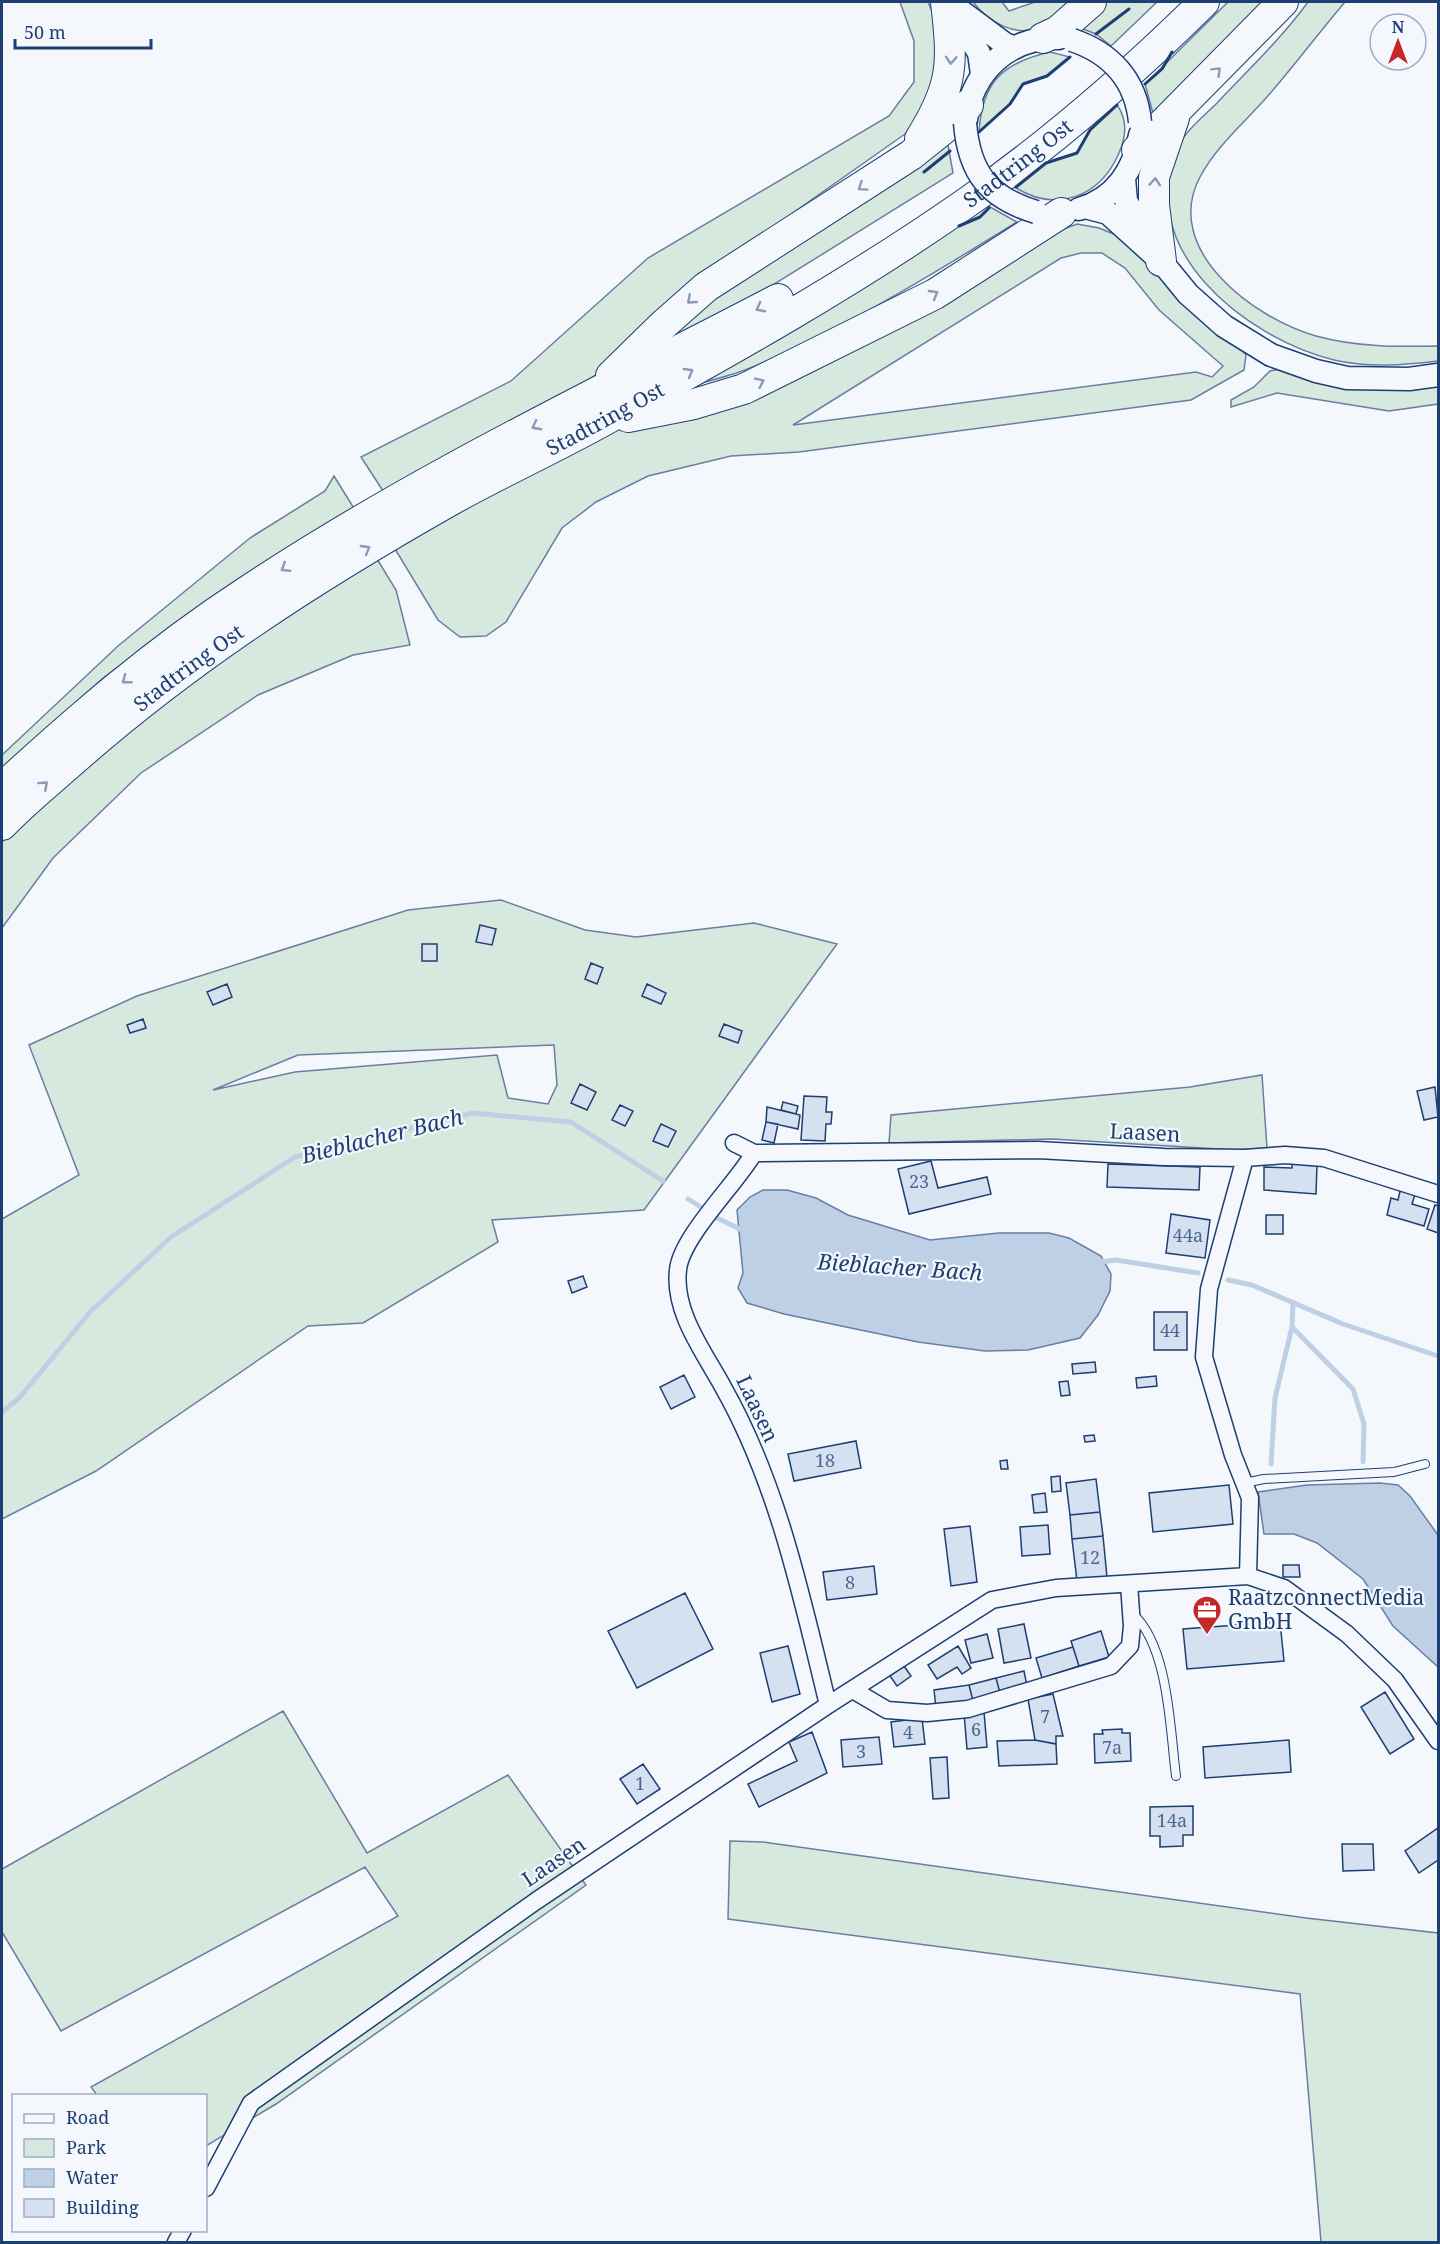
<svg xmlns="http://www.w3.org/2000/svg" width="1440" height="2244" viewBox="0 0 1440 2244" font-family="'Noto Serif',serif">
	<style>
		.green { fill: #d7e8df; stroke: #687fa3; stroke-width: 1.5; fill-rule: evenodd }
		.water { fill: #bed0e5; stroke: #687fa3; stroke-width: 1.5 }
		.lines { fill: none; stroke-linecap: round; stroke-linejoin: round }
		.stream { stroke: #bed0e5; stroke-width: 5 }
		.building { fill: #d5e0f0; stroke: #1d3f73; stroke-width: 1.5 }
		.lane-casing { stroke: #1d3f73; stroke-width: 10 }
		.street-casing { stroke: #1d3f73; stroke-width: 19 }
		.secondary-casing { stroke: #1d3f73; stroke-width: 25 }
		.highway-casing { stroke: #1d3f73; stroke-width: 32 }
		.lane { stroke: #f4f7fb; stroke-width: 8 }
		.street { stroke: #f4f7fb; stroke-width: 16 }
		.secondary { stroke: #f4f7fb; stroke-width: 22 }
		.highway { stroke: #f4f7fb; stroke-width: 30 }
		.secondary-bridge-casing { stroke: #1d3f73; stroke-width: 25; stroke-linecap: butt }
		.secondary-bridge { stroke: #f4f7fb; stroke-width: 22 }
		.wall { stroke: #1d3f73; stroke-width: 3 }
		.oneway { stroke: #889bb7 }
		.labels { text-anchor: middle; stroke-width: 4.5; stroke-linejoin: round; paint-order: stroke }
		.number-label { font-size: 18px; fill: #4b6792 }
		.street-label { font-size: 21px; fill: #1d3f73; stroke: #f4f7fb }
		.poi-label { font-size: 21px; fill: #1d3f73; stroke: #f4f7fb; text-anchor: start }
		.water-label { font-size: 22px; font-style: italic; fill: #1d3f73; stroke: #f4f7fb }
	</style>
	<rect width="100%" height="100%" fill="#f4f7fb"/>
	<path class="green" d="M 900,2 L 928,2 C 935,19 946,40 943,60 C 939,85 922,115 905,134 L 753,241 L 670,305 L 596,375 L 538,412 L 385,494 L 361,457 L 511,381 L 648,258 L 889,116 L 914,82 L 914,41 Z
		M 973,2 L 1002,2 L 1009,11 L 1035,2 L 1077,2 C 1066,9 1055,20 1042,26 C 1017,39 988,22 973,2 Z
		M 1102,2 L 1157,2 L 1111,46 L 1096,34 L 1075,26 Z
		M 1228,2 L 1267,2 L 1154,117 L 1145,84 Z
		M 1308,2 L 1345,2 C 1321,30 1298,61 1273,90 C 1249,119 1218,143 1200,177 C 1161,250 1255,319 1316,336 C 1356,347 1397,347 1438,346 L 1438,361 C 1405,365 1368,368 1334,360 C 1246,338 1132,249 1178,147 C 1185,131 1204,116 1217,103 C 1248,70 1281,39 1308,2 Z
		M 1050,52 L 1070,57 L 1047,76 L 1023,84 L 1010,104 L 979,132 C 982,82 1002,63 1050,52 Z
		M 1117,105 C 1128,120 1126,137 1119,153 C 1100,197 1057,213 1016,188 L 1046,163 L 1077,153 L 1090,130 Z
		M 946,134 L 953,173 L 731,311 L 647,356 L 694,305 Z
		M 983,203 L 1017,222 C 930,276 840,331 745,370 C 721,379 695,384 670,391 Z
		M 1077,224 L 1099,228 L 1116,235 L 1238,345 L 1246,355 L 1244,370 L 1191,400 L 799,452 L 731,456 L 648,476 L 596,502 L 562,528 L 506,622 L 486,636 L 460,637 L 438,620 L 392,544 L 617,429 L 680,417 L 1045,236 ZM 1081,253 L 1102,253 L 1125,268 L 1159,310 L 1223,366 L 1212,377 L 1196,372 L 793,425 L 1061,258 Z
		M 1280,369 C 1334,389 1381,394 1438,386 L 1438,404 L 1389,411 L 1277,393 L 1231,407 L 1231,400 L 1254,387 L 1270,371 Z
		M 334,476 L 355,510 L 188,615 L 103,678 L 2,769 L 2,755 L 118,646 L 250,538 L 325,491 Z
		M 374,554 L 396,590 L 410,645 L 353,655 L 258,695 L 141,773 L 53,858 L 2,928 L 2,842 L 30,812 L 130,721 Z
		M 501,900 L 585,930 L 636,937 L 754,923 L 837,944 L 644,1210 L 492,1220 L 498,1242 L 363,1323 L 308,1326 L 96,1471 L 2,1519 L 2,1219 L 79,1175 L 29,1045 L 137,996 L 408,910 ZM 554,1045 L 557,1085 L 548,1104 L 508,1098 L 497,1055 L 295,1072 L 213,1090 L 298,1055 Z
		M 1262,1075 L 1267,1148 L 1236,1150 L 1052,1139 L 889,1143 L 891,1115 L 1190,1087 Z
		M 283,1711 L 367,1853 L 508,1775 L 586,1885 L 276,2104 L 206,2146 L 206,2096 L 97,2095 L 91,2087 L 398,1916 L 365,1867 L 61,2031 L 2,1932 L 2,1869 Z
		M 730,1841 L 763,1842 L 1306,1918 L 1438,1933 L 1438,2242 L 1321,2242 L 1300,1994 L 728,1919 Z"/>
	<path class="water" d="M 763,1190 L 787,1190 L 816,1198 L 848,1215 L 930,1240 L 999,1233 L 1049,1233 L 1069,1238 L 1101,1256 L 1111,1274 L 1110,1291 L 1098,1315 L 1080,1338 L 1028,1350 L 985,1351 L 918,1342 L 784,1314 L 747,1303 L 738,1288 L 743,1273 L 737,1210 L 750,1197 Z
		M 1380,1483 L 1398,1485 L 1410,1496 L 1438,1535 L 1438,1667 L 1393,1626 L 1363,1579 L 1317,1543 L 1294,1534 L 1264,1534 L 1258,1492 L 1307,1485 Z"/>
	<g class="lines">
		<path class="stream" d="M 688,1199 L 704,1209
			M 717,1218 L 744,1231
			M 1099,1262 L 1116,1260 L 1198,1273
			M 1228,1280 L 1252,1285 L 1343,1324 L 1438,1356
			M 1293,1302 L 1292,1327 L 1353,1389 L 1364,1424 L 1363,1462
			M 2,1412 L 20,1397 L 91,1311 L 171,1237 L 295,1157 L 473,1113 L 571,1122 L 663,1181
			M 1271,1464 L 1275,1398 L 1292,1327"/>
	</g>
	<path class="building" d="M 480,925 L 496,929 L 492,945 L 476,942 Z
		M 422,944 L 437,944 L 437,961 L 422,961 Z
		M 591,963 L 603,968 L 597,984 L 585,979 Z
		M 227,984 L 232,997 L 213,1005 L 207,992 Z
		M 647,984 L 666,993 L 661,1004 L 642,996 Z
		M 143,1019 L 146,1028 L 130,1033 L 127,1025 Z
		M 724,1024 L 742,1031 L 738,1043 L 719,1036 Z
		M 580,1084 L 596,1092 L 587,1110 L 571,1103 Z
		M 1435,1087 L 1438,1117 L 1424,1120 L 1417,1091 Z
		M 804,1096 L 827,1097 L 826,1112 L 832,1112 L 831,1124 L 826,1124 L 825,1141 L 801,1140 Z
		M 783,1102 L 798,1106 L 796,1114 L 781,1110 Z
		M 620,1105 L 633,1111 L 625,1126 L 612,1120 Z
		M 767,1107 L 800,1115 L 798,1129 L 766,1122 Z
		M 766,1122 L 778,1124 L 774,1143 L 762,1140 Z
		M 661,1124 L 676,1131 L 668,1147 L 653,1141 Z
		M 931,1161 L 938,1188 L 987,1177 L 991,1194 L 909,1214 L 898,1169 Z
		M 1108,1164 L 1200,1167 L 1199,1190 L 1107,1187 Z
		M 1292,1164 L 1317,1165 L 1316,1194 L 1264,1190 L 1264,1167 L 1292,1168 Z
		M 1401,1187 L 1416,1191 L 1412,1204 L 1429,1209 L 1424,1226 L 1387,1215 L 1391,1198 L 1398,1200 Z
		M 1435,1205 L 1438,1206 L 1438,1233 L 1427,1229 Z
		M 1171,1214 L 1210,1220 L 1205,1258 L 1166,1253 Z
		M 1266,1215 L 1283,1215 L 1283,1234 L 1266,1234 Z
		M 583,1276 L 587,1287 L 572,1293 L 568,1281 Z
		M 1154,1312 L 1187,1312 L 1187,1350 L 1154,1350 Z
		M 1095,1362 L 1096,1372 L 1073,1374 L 1072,1364 Z
		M 684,1375 L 695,1397 L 671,1409 L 660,1387 Z
		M 1156,1376 L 1157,1386 L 1137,1388 L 1136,1378 Z
		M 1068,1381 L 1070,1395 L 1061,1396 L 1059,1382 Z
		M 1094,1435 L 1095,1441 L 1085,1442 L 1084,1436 Z
		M 856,1441 L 861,1468 L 794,1481 L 788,1454 Z
		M 1007,1460 L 1008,1469 L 1001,1469 L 1000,1461 Z
		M 1060,1476 L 1061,1491 L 1052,1492 L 1051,1477 Z
		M 1096,1479 L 1100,1512 L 1070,1515 L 1066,1483 Z
		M 1229,1485 L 1233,1524 L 1153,1532 L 1149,1493 Z
		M 1045,1493 L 1047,1512 L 1034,1513 L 1032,1495 Z
		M 1100,1512 L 1103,1536 L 1072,1539 L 1070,1515 Z
		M 1048,1525 L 1050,1554 L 1022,1556 L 1020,1527 Z
		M 970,1526 L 977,1582 L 951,1586 L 944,1529 Z
		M 1103,1536 L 1107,1577 L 1077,1581 L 1072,1539 Z
		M 1283,1565 L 1299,1565 L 1300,1577 L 1283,1577 Z
		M 874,1566 L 877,1594 L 827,1600 L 823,1572 Z
		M 685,1593 L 713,1649 L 637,1688 L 608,1631 Z
		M 1280,1622 L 1284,1661 L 1187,1669 L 1183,1629 Z
		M 1024,1624 L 1031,1658 L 1004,1663 L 998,1629 Z
		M 1101,1631 L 1109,1657 L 1079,1666 L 1071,1641 Z
		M 987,1634 L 993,1658 L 971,1663 L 965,1640 Z
		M 788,1646 L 800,1694 L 772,1702 L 760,1653 Z
		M 958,1646 L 971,1668 L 962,1674 L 957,1667 L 937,1679 L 928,1665 Z
		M 1073,1647 L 1079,1666 L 1042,1678 L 1036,1658 Z
		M 904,1666 L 911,1676 L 897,1686 L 890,1676 Z
		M 1024,1671 L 1027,1686 L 1000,1693 L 996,1678 Z
		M 996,1678 L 1000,1693 L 973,1701 L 969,1685 Z
		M 969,1685 L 973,1701 L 936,1708 L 934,1690 Z
		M 1385,1692 L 1414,1739 L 1390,1754 L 1361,1707 Z
		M 1053,1694 L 1063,1736 L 1056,1736 L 1056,1744 L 1035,1740 L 1028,1699 Z
		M 984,1712 L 987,1747 L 967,1749 L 964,1713 Z
		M 922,1718 L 925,1744 L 894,1747 L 891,1722 Z
		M 1122,1729 L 1122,1733 L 1130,1733 L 1131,1761 L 1095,1763 L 1094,1734 L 1103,1734 L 1102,1730 Z
		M 812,1732 L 827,1773 L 759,1807 L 748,1784 L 797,1761 L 789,1742 Z
		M 879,1737 L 882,1764 L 843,1767 L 841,1740 Z
		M 1035,1740 L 1056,1744 L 1057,1764 L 999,1766 L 997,1741 Z
		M 1289,1740 L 1291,1772 L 1205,1778 L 1203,1747 Z
		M 947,1757 L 949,1798 L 933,1799 L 930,1758 Z
		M 643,1764 L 660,1789 L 637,1804 L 620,1779 Z
		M 1193,1806 L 1193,1835 L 1183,1835 L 1183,1846 L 1160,1847 L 1160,1836 L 1150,1836 L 1150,1807 Z
		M 1438,1828 L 1438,1860 L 1419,1873 L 1405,1851 Z
		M 1342,1844 L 1373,1844 L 1374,1870 L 1343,1871 Z"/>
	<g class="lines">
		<g class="lane-casing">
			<path id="lane" d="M 1244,1483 L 1264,1479 L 1394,1472 L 1425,1464
				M 1133,1614 C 1169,1647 1170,1730 1176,1776"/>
		</g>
		<g class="street-casing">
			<path id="street" d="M 734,1143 L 754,1153 L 1038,1150 L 1164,1157 L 1245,1158 L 1285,1155 L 1324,1158 L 1438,1194
				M 754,1153 C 736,1184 681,1237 678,1270 C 673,1312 704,1352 723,1387 C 778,1484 802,1598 828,1705
				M 1248,1576 L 1284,1588 L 1347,1634 L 1395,1680 L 1438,1741
				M 853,1690 L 887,1710 L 927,1713 L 968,1709 L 1111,1666 L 1130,1646 L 1132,1626 L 1129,1584
				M 206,2188 L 251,2103 L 536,1901 L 828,1705 L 992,1600 L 1056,1588 L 1248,1576 L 1250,1498 L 1233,1455 L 1204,1357 L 1209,1289 L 1245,1158
				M 176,2242 L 183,2230"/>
		</g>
		<g class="secondary-casing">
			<path id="secondary" d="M 947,2 L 979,53 L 982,74
				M 958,9 L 1005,44 L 1013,47
				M 966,120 C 972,71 1009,37 1059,38
				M 1124,178 L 1126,201 L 1150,242
				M 1085,207 L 1108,213 L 1161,261 L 1188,294 L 1224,326 L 1271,355 L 1316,371 L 1347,378 L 1409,379 L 1438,375
				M 1079,209 C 1115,199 1134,170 1140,135"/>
		</g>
		<g class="highway-casing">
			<g id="highway">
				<path d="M 1043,38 L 1058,31 L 1091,2"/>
				<path d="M 920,139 C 954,85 953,63 946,2"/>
				<path d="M 1137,150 L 1283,2"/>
				<path d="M 1161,261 L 1154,205 L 1154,177 L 1174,118"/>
				<path d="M 611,376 L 663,325 L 706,287 L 911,155 L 956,119 L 968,105"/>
				<path d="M 628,417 L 694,404 L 744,389 L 935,294 L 1061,213"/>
				<path d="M 2,788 C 78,718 156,651 243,594 C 412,481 598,393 778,299"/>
				<path id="s1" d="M 2,825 C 22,804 45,785 67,766 C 186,660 315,577 453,499 C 502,472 554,448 603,421 C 728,352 852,283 969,201 C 1053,142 1131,74 1204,2"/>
			</g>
		</g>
		<use href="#lane" class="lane"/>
		<use href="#street" class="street"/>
		<use href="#secondary" class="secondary"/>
		<use href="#highway" class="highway"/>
		<g class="secondary-bridge-casing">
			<path id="secondary-bridge" d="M 1072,40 C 1111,53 1136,80 1140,122
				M 965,123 C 969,173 989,198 1036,212"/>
		</g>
		<use href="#secondary-bridge" class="secondary-bridge"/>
		<path class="wall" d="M 1096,34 L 1129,9
			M 1145,84 L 1162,69 L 1172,52
			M 979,132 L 1010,104 L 1023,84 L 1047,76 L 1070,57
			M 924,172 L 950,151
			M 1016,187 L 1046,163 L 1077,153 L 1090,130 L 1117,105
			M 959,226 L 980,217 L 989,208"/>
	</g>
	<defs><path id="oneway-chevron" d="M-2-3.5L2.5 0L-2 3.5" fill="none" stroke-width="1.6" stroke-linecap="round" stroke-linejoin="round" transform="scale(1.5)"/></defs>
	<g class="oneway">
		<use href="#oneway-chevron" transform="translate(951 60) rotate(93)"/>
		<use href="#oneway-chevron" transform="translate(1217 71) rotate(-45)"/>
		<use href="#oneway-chevron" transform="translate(1155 182) rotate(-86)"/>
		<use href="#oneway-chevron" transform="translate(862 187) rotate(146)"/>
		<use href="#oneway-chevron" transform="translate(934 294) rotate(-30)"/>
		<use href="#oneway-chevron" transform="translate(691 300) rotate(139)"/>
		<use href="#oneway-chevron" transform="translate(760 308) rotate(152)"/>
		<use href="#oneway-chevron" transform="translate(689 372) rotate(-30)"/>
		<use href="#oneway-chevron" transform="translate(760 382) rotate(-26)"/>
		<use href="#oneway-chevron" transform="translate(536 426) rotate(152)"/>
		<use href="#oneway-chevron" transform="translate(366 549) rotate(-30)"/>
		<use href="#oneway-chevron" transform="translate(285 568) rotate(148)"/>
		<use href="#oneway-chevron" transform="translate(126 680) rotate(142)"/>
		<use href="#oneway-chevron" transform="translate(44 785) rotate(-42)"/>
	</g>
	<defs>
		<g id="office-pin" transform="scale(1.5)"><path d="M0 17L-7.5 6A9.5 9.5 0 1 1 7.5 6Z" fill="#c62828" stroke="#f4f7fb"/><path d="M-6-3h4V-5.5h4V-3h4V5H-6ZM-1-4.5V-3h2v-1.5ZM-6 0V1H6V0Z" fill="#fff"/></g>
	</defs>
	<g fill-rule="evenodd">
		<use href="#office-pin" x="1207" y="1610"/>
	</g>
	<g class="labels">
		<g class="number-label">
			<text x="919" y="1188">23</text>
			<text x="1188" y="1242">44a</text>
			<text x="1170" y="1337">44</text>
			<text x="825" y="1467">18</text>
			<text x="1090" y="1564">12</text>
			<text x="850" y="1589">8</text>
			<text x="1045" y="1723">7</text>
			<text x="976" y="1736">6</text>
			<text x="908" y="1739">4</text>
			<text x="1112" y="1754">7a</text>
			<text x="861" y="1758">3</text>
			<text x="640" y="1790">1</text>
			<text x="1172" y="1827">14a</text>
		</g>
		<g class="street-label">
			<text dy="7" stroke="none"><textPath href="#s1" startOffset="1216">Stadtring Ost</textPath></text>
			<text dy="7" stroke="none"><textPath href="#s1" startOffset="730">Stadtring Ost</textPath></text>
			<text dy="7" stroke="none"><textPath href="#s1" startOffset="244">Stadtring Ost</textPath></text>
			<text transform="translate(1145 1133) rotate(3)" y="7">Laasen</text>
			<text transform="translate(757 1409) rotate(65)" y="7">Laasen</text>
			<text transform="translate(554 1862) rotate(-34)" y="7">Laasen</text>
		</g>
		<g class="poi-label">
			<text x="1228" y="1605">RaatzconnectMedia<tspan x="1228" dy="24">GmbH</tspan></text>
		</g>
		<g class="water-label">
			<text transform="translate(382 1136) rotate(-14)" y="8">Bieblacher Bach</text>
			<text transform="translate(900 1267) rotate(4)" y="8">Bieblacher Bach</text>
		</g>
	</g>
	<rect width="1440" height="2244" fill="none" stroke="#1d3f73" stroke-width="6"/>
	<rect x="12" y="2094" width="195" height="138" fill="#f4f7fb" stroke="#9eadc5" stroke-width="1.5"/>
	<rect x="24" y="2114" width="30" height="9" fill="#f4f7fb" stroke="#9eadc5" stroke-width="1.5"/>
	<text x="66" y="2124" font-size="18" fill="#1d3f73">Road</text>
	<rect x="24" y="2139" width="30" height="18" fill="#d7e8df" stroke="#9eadc5" stroke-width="1.5"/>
	<text x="66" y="2154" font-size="18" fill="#1d3f73">Park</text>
	<rect x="24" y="2169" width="30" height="18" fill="#bed0e5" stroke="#9eadc5" stroke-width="1.5"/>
	<text x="66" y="2184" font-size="18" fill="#1d3f73">Water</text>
	<rect x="24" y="2199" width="30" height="18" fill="#d5e0f0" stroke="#9eadc5" stroke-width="1.5"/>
	<text x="66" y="2214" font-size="18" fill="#1d3f73">Building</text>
	<g transform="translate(1398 42)"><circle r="28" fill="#f4f7fb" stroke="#9eadc5" stroke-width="1.5"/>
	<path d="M0-4.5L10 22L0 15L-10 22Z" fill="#c62828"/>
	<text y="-9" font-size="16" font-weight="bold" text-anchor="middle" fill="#1d3f73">N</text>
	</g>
	<path d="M15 39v9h136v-9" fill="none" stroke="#1d3f73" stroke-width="3"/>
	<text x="24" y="39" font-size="18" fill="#1d3f73" stroke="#f4f7fb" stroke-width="4.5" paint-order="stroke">50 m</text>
</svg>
